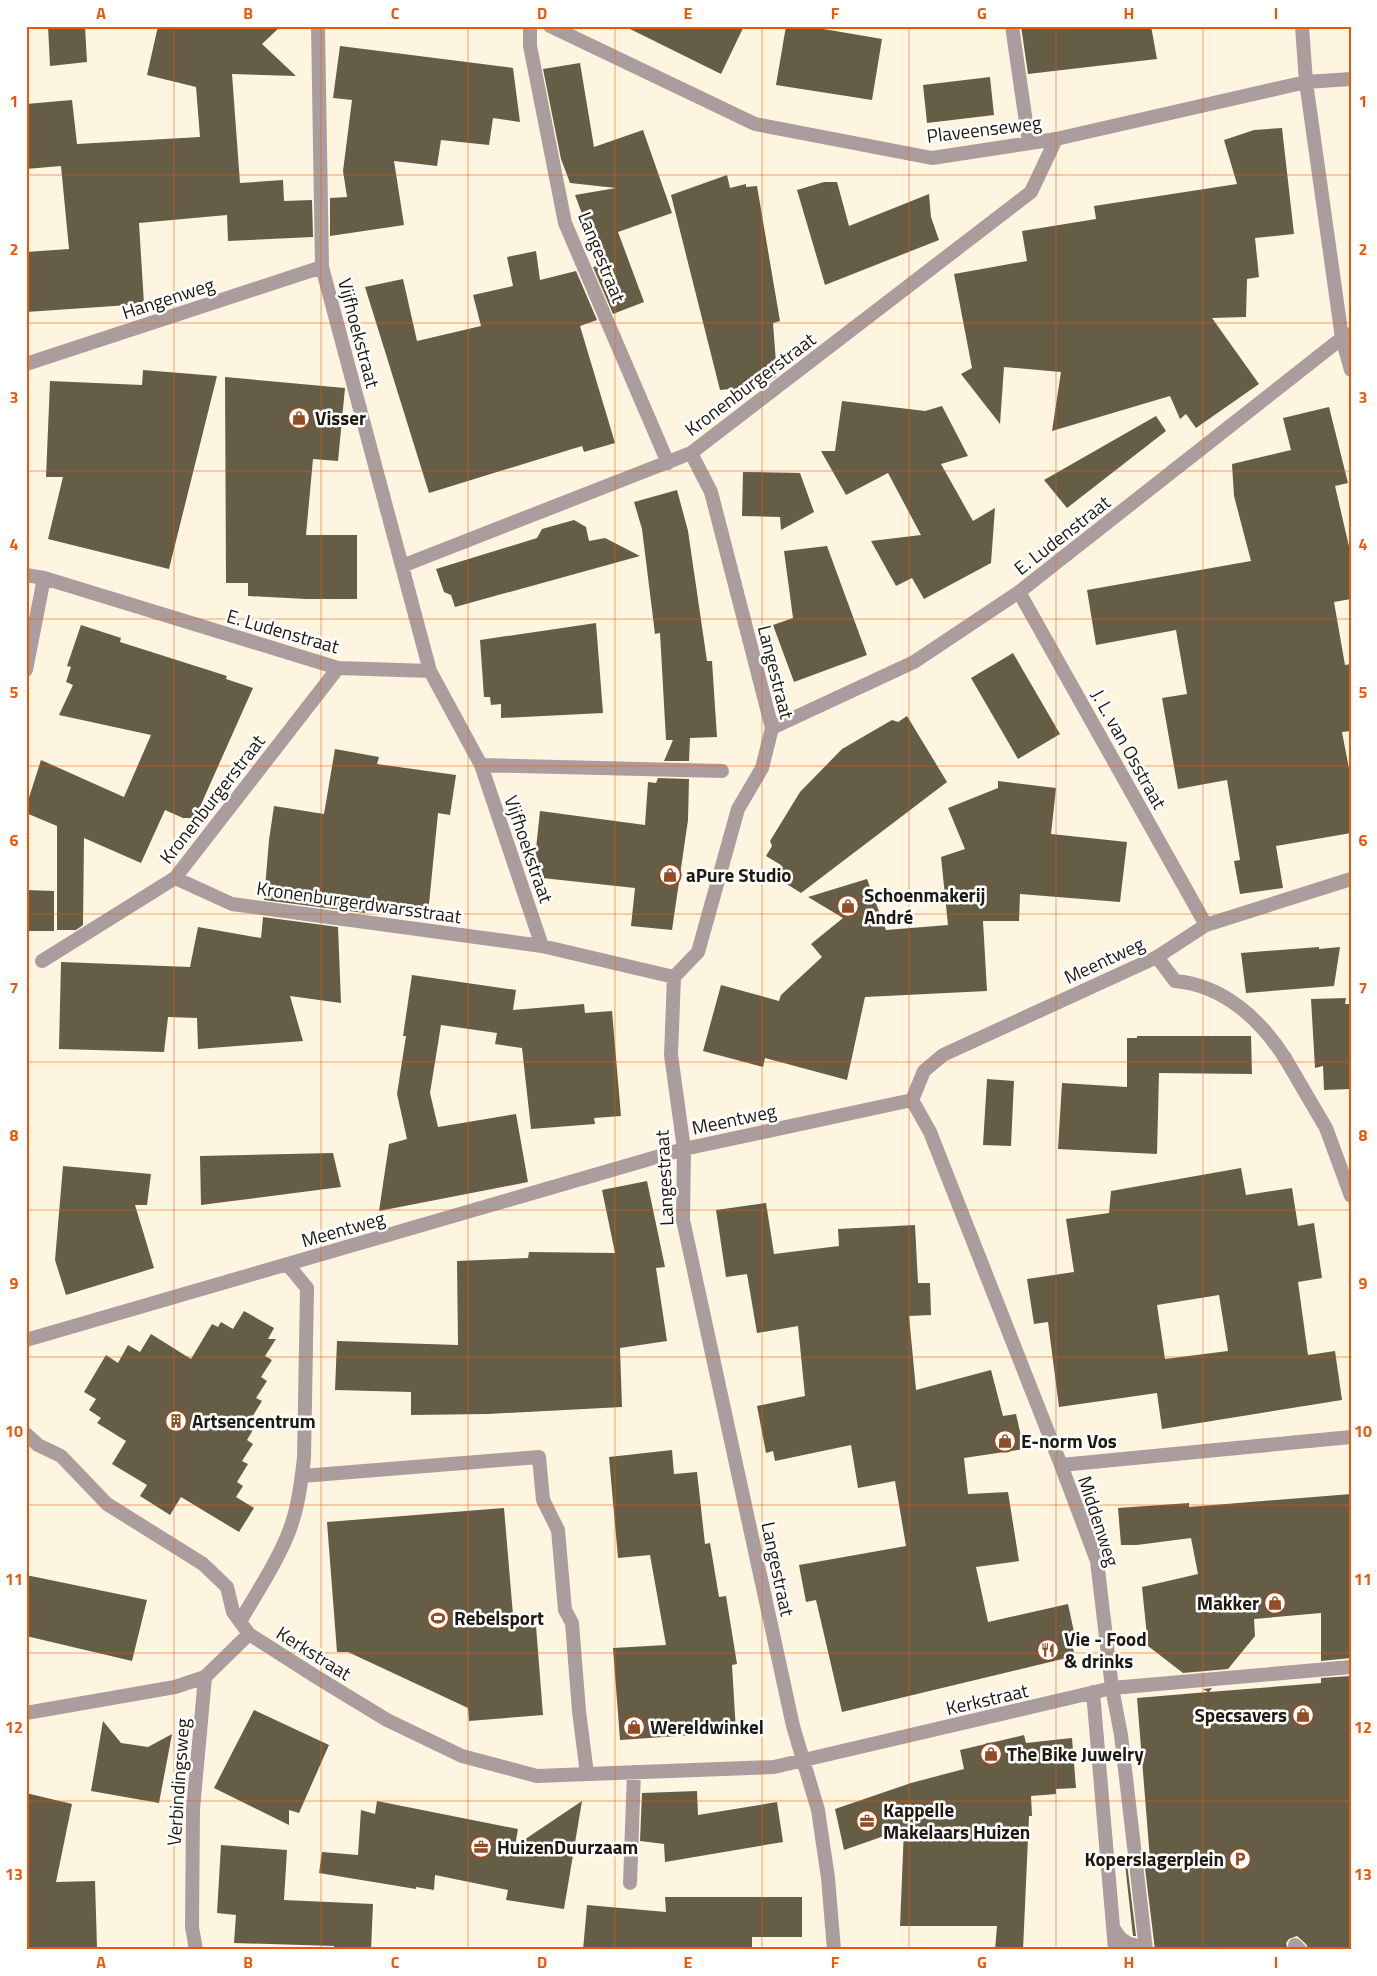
<svg xmlns="http://www.w3.org/2000/svg" width="1377" height="1976" viewBox="0 0 1377 1976" font-family="'Titillium Web',sans-serif">
	<style>
		.building { fill: #665d47; fill-rule: evenodd }
		.lines { fill: none; stroke-linecap: round; stroke-linejoin: round }
		.service { stroke: #ab9d9d; stroke-width: 14 }
		.pedestrian { stroke: #ab9d9d; stroke-width: 14 }
		.minor { stroke: #ab9d9d; stroke-width: 14 }
		.grid { fill: none; stroke: #e8590c; stroke-width: 1; stroke-opacity: 0.55 }
		.labels { text-anchor: middle; stroke-width: 5; stroke-linejoin: round; paint-order: stroke }
		.street-label { font-size: 19px; fill: #1e1a11; stroke: #fff }
		.poi-label { font-size: 19px; font-weight: bold; fill: #1e1a11; stroke: #fff; text-anchor: start }
		.neatline { fill: none; stroke: #e8590c; stroke-width: 2 }
		.grid-label { font-size: 16px; text-anchor: middle; font-weight: bold; fill: #e8590c }
	</style>
	<rect width="100%" height="100%" fill="#fef5e1"/>
	<path class="building" d="M 48,26 L 85,26 L 87,62 L 50,66 Z
		M 158,26 L 281,26 L 262,44 L 296,76 L 232,74 L 240,183 L 283,180 L 284,201 L 312,200 L 313,237 L 228,241 L 227,215 L 139,223 L 144,304 L 26,312 L 26,252 L 69,249 L 61,166 L 26,169 L 26,104 L 72,100 L 77,144 L 200,137 L 196,87 L 147,75 Z
		M 624,26 L 744,26 L 721,74 Z
		M 786,26 L 806,26 L 882,39 L 872,100 L 776,85 Z
		M 1021,26 L 1151,26 L 1157,59 L 1028,74 Z
		M 340,46 L 513,68 L 520,122 L 493,118 L 489,145 L 441,140 L 437,166 L 394,161 L 404,225 L 330,236 L 330,198 L 347,197 L 343,171 L 352,100 L 333,98 Z
		M 580,63 L 594,147 L 643,130 L 672,213 L 618,232 L 644,302 L 613,314 L 593,267 L 601,265 L 575,195 L 616,188 L 570,183 L 561,159 L 543,69 Z
		M 990,77 L 994,115 L 927,123 L 923,85 Z
		M 1282,128 L 1294,234 L 1255,238 L 1259,277 L 1247,279 L 1246,317 L 1212,318 L 1259,384 L 1196,428 L 1186,414 L 1180,419 L 1170,396 L 1052,431 L 1061,372 L 1004,367 L 1000,424 L 961,374 L 972,368 L 954,274 L 1027,261 L 1022,231 L 1096,219 L 1094,206 L 1237,184 L 1224,140 L 1254,130 Z
		M 727,175 L 730,188 L 746,184 L 746,187 L 757,186 L 780,321 L 773,323 L 777,376 L 770,381 L 752,382 L 752,387 L 720,390 L 671,195 Z
		M 824,182 L 837,182 L 849,226 L 929,194 L 931,217 L 939,240 L 825,285 L 797,190 Z
		M 536,251 L 540,280 L 576,271 L 597,320 L 580,326 L 615,443 L 584,452 L 582,446 L 429,493 L 365,287 L 403,279 L 417,341 L 481,326 L 473,295 L 513,286 L 507,257 Z
		M 143,370 L 217,376 L 169,569 L 48,539 L 63,477 L 46,477 L 50,381 L 142,385 Z
		M 225,377 L 345,388 L 338,461 L 313,459 L 306,535 L 357,535 L 357,599 L 306,599 L 248,596 L 248,583 L 226,583 Z
		M 842,401 L 925,411 L 942,406 L 968,456 L 941,464 L 973,521 L 995,508 L 991,563 L 924,599 L 912,578 L 896,586 L 871,541 L 921,535 L 888,473 L 846,495 L 821,451 L 835,451 Z
		M 1329,407 L 1348,483 L 1335,486 L 1351,555 L 1351,599 L 1334,602 L 1345,665 L 1351,664 L 1351,731 L 1342,732 L 1351,779 L 1351,833 L 1276,846 L 1283,888 L 1240,894 L 1234,861 L 1240,860 L 1227,780 L 1178,789 L 1162,698 L 1187,694 L 1176,630 L 1096,645 L 1087,590 L 1251,561 L 1234,496 L 1232,464 L 1291,450 L 1283,418 Z
		M 1156,416 L 1166,431 L 1067,508 L 1044,480 Z
		M 743,472 L 800,473 L 814,512 L 781,530 L 780,517 L 742,516 Z
		M 677,490 L 688,531 L 707,661 L 712,661 L 717,737 L 690,738 L 689,761 L 664,761 L 673,740 L 666,740 L 660,633 L 655,634 L 642,529 L 634,502 Z
		M 574,520 L 586,527 L 589,541 L 605,538 L 640,556 L 455,607 L 451,595 L 444,592 L 436,569 L 537,538 L 542,529 Z
		M 827,546 L 867,655 L 794,682 L 773,625 L 793,618 L 784,551 Z
		M 596,623 L 603,713 L 501,718 L 501,704 L 491,705 L 490,697 L 484,697 L 480,640 Z
		M 81,625 L 121,638 L 120,642 L 227,676 L 226,679 L 253,688 L 195,818 L 183,818 L 165,810 L 141,863 L 84,838 L 83,925 L 76,930 L 57,930 L 57,826 L 26,813 L 26,807 L 41,760 L 124,797 L 151,735 L 59,715 L 73,685 L 66,682 L 71,667 L 67,666 Z
		M 1013,653 L 1060,734 L 1018,759 L 971,678 Z
		M 907,716 L 947,782 L 801,893 L 774,876 L 781,865 L 766,856 L 772,846 L 770,841 L 800,792 L 842,749 L 892,720 L 898,722 Z
		M 335,749 L 379,757 L 377,764 L 456,775 L 450,815 L 438,813 L 428,914 L 366,908 L 365,913 L 264,900 L 269,840 L 274,806 L 324,814 Z
		M 658,778 L 689,779 L 688,820 L 672,930 L 631,926 L 635,888 L 533,877 L 540,811 L 645,825 L 648,782 L 656,783 Z
		M 998,781 L 1056,788 L 1051,834 L 1127,842 L 1120,902 L 1020,894 L 1019,921 L 983,921 L 987,991 L 865,997 L 847,1080 L 765,1058 L 763,1067 L 703,1051 L 721,985 L 779,1001 L 781,995 L 822,957 L 811,944 L 843,918 L 808,897 L 867,879 L 886,930 L 948,925 L 941,857 L 965,849 L 948,808 L 998,788 Z
		M 26,890 L 54,891 L 54,931 L 26,931 Z
		M 263,917 L 338,927 L 341,1003 L 290,996 L 303,1041 L 198,1049 L 197,1018 L 168,1017 L 164,1052 L 59,1049 L 61,962 L 190,967 L 198,927 L 261,938 Z
		M 1319,947 L 1319,949 L 1340,947 L 1334,986 L 1246,993 L 1241,953 Z
		M 412,975 L 516,990 L 513,1010 L 584,1004 L 585,1013 L 612,1011 L 621,1116 L 594,1118 L 595,1124 L 531,1129 L 522,1048 L 495,1044 L 497,1033 L 441,1025 L 430,1093 L 438,1127 L 516,1114 L 528,1182 L 379,1211 L 389,1144 L 407,1139 L 397,1094 L 406,1036 L 403,1036 Z
		M 1346,998 L 1345,1004 L 1351,1004 L 1351,1089 L 1324,1090 L 1323,1066 L 1315,1068 L 1311,999 Z
		M 1137,1036 L 1251,1036 L 1252,1074 L 1159,1073 L 1157,1154 L 1058,1149 L 1062,1083 L 1127,1087 L 1127,1038 L 1137,1038 Z
		M 987,1079 L 1014,1081 L 1011,1146 L 983,1145 Z
		M 333,1153 L 341,1187 L 201,1205 L 200,1156 Z
		M 63,1166 L 151,1174 L 147,1205 L 135,1205 L 154,1268 L 66,1295 L 55,1260 Z
		M 1241,1168 L 1246,1195 L 1292,1188 L 1298,1226 L 1314,1223 L 1322,1278 L 1298,1282 L 1308,1355 L 1335,1351 L 1342,1400 L 1162,1429 L 1157,1393 L 1059,1407 L 1048,1322 L 1034,1324 L 1027,1279 L 1074,1272 L 1066,1219 L 1109,1213 L 1111,1191 ZM 1219,1295 L 1228,1351 L 1165,1359 L 1157,1305 Z
		M 647,1181 L 665,1267 L 656,1268 L 667,1341 L 620,1348 L 622,1407 L 488,1414 L 411,1415 L 411,1392 L 335,1390 L 337,1341 L 458,1345 L 457,1261 L 528,1258 L 529,1252 L 615,1253 L 602,1190 Z
		M 766,1203 L 774,1254 L 839,1246 L 838,1229 L 915,1225 L 918,1283 L 930,1283 L 931,1315 L 909,1316 L 916,1390 L 991,1370 L 1003,1416 L 1016,1414 L 1024,1449 L 964,1458 L 968,1494 L 1008,1492 L 1019,1561 L 976,1567 L 988,1622 L 1068,1604 L 1074,1632 L 1069,1633 L 1075,1656 L 842,1712 L 816,1600 L 806,1602 L 799,1565 L 906,1546 L 895,1481 L 858,1488 L 851,1445 L 775,1461 L 773,1451 L 766,1453 L 757,1406 L 805,1396 L 798,1326 L 757,1333 L 747,1274 L 726,1277 L 716,1210 Z
		M 244,1311 L 274,1328 L 268,1339 L 276,1339 L 265,1356 L 272,1360 L 261,1377 L 267,1381 L 256,1398 L 262,1401 L 251,1419 L 257,1423 L 247,1440 L 253,1444 L 242,1461 L 248,1464 L 237,1482 L 243,1486 L 236,1497 L 254,1508 L 239,1532 L 181,1497 L 170,1515 L 140,1496 L 147,1485 L 112,1464 L 126,1441 L 97,1423 L 101,1418 L 89,1410 L 96,1399 L 84,1392 L 106,1355 L 118,1363 L 128,1345 L 140,1352 L 151,1334 L 191,1359 L 212,1324 L 218,1327 L 221,1322 L 233,1329 Z
		M 672,1450 L 674,1474 L 697,1472 L 705,1544 L 710,1543 L 719,1597 L 726,1596 L 737,1664 L 732,1665 L 736,1732 L 620,1740 L 613,1648 L 666,1645 L 650,1555 L 618,1558 L 609,1457 Z
		M 1351,1494 L 1351,1658 L 1321,1661 L 1321,1613 L 1254,1619 L 1255,1636 L 1228,1669 L 1183,1673 L 1148,1646 L 1142,1587 L 1198,1574 L 1191,1538 L 1137,1545 L 1121,1545 L 1118,1508 L 1189,1503 L 1189,1507 Z
		M 504,1508 L 513,1615 L 535,1613 L 543,1715 L 469,1721 L 468,1708 L 348,1652 L 337,1652 L 327,1522 Z
		M 26,1575 L 147,1600 L 132,1661 L 26,1636 Z
		M 1351,1676 L 1351,1950 L 1309,1950 L 1306,1944 L 1297,1936 L 1289,1939 L 1286,1943 L 1288,1950 L 1155,1950 L 1144,1860 L 1150,1859 L 1137,1698 L 1208,1692 L 1203,1689 L 1212,1688 L 1209,1692 L 1321,1683 L 1321,1678 Z
		M 254,1710 L 329,1745 L 299,1813 L 289,1810 L 289,1825 L 214,1788 Z
		M 103,1721 L 121,1743 L 148,1747 L 172,1734 L 159,1803 L 91,1791 Z
		M 1024,1735 L 1026,1743 L 1072,1738 L 1076,1788 L 1056,1789 L 1056,1794 L 1031,1796 L 1032,1816 L 1029,1816 L 1023,1950 L 995,1950 L 997,1926 L 900,1926 L 904,1829 L 844,1850 L 835,1809 L 911,1783 L 964,1769 L 960,1750 Z
		M 697,1791 L 698,1815 L 777,1802 L 783,1842 L 665,1862 L 664,1844 L 640,1841 L 642,1793 Z
		M 26,1793 L 72,1804 L 56,1882 L 95,1881 L 97,1948 L 26,1950 Z
		M 377,1801 L 518,1829 L 515,1846 L 582,1801 L 564,1909 L 506,1900 L 508,1890 L 435,1875 L 434,1890 L 416,1887 L 416,1889 L 319,1873 L 322,1852 L 358,1855 L 361,1810 L 375,1814 Z
		M 221,1845 L 287,1850 L 284,1900 L 373,1904 L 371,1950 L 334,1950 L 334,1946 L 234,1943 L 236,1915 L 217,1913 Z
		M 1127,1863 L 1136,1936 L 1133,1936 L 1125,1864 Z
		M 665,1897 L 802,1897 L 802,1937 L 752,1937 L 752,1950 L 583,1950 L 587,1905 L 666,1912 Z"/>
	<g class="lines">
		<path class="service" d="M 302,1476 L 539,1457 L 543,1500 L 558,1530 L 565,1610 L 572,1623 L 579,1711 L 587,1774
			M 1112,1688 L 1121,1735 L 1146,1950
			M 1114,1929 C 1119,1937 1123,1943 1134,1945
			M 1295,1945 L 1300,1950"/>
		<path class="pedestrian" d="M 1157,957 L 1175,981 C 1223,985 1260,1019 1285,1058
			M 1112,1688 L 1351,1667"/>
		<path class="minor" d="M 318,26 L 322,267 L 430,671 L 481,765 L 542,946
			M 530,26 L 530,46 L 565,223 L 668,463
			M 550,26 L 755,124 L 932,158 L 1056,139 L 1306,82 L 1351,79
			M 1012,26 L 1029,143
			M 1302,26 L 1306,82 L 1342,338 L 1351,370
			M 26,364 L 322,267
			M 691,453 L 711,492 L 772,728 L 762,768 L 738,809 L 698,952 L 674,977 L 671,1055 L 684,1149 L 683,1220 L 793,1726 L 818,1810 L 828,1878 L 834,1950
			M 402,566 L 691,453 L 1031,192 L 1056,139
			M 26,575 L 44,578 L 338,668 L 430,671
			M 1019,592 L 1206,925
			M 26,670 L 44,578
			M 772,728 L 914,662 L 1019,592 L 1342,338 L 1351,334
			M 481,765 L 722,771
			M 175,878 L 232,904 L 542,946 L 674,977
			M 42,961 L 175,878 L 338,668
			M 1285,1058 L 1326,1128 L 1351,1196
			M 26,1340 L 684,1149 L 912,1100 L 924,1071 L 943,1055 L 1157,957 L 1206,925 L 1351,879
			M 26,1434 L 38,1445 L 61,1456 L 107,1504 L 203,1564 L 227,1587 L 233,1612 L 249,1634 L 318,1678 L 387,1720 L 462,1756 L 537,1776 L 774,1767 L 1112,1688 L 1097,1561 L 1061,1465 L 930,1132 L 912,1100
			M 1061,1465 L 1351,1437
			M 240,1622 C 256,1593 276,1565 288,1534 C 298,1510 301,1483 304,1458 L 307,1288 L 288,1265
			M 1093,1692 L 1115,1950
			M 26,1713 L 175,1687 L 205,1677
			M 630,1883 L 634,1772
			M 196,1950 L 192,1927 L 193,1809 L 205,1677 L 249,1634"/>
	</g>
	<path class="grid" d="M 174,26 L 174,1950M 321,26 L 321,1950M 468,26 L 468,1950M 615,26 L 615,1950M 762,26 L 762,1950M 909,26 L 909,1950M 1056,26 L 1056,1950M 1203,26 L 1203,1950M 26,175 L 1351,175M 26,323 L 1351,323M 26,471 L 1351,471M 26,619 L 1351,619M 26,766 L 1351,766M 26,914 L 1351,914M 26,1062 L 1351,1062M 26,1210 L 1351,1210M 26,1357 L 1351,1357M 26,1505 L 1351,1505M 26,1653 L 1351,1653M 26,1801 L 1351,1801"/>
	<defs>
		<g id="shop-ring" transform="scale(1.125)"><circle r="9.5" fill="#fff" stroke="#934d26" stroke-width="1.5"/><path d="M-5-2.5h2.3a2.7 3.5 0 0 1 5.4 0H5L5.5 6h-11ZM-1.5-2.5h3a1.5 2.3 0 0 0-3 0Z" fill="#934d26"/></g>
		<g id="building-ring" transform="scale(1.125)"><circle r="9.5" fill="#fff" stroke="#934d26" stroke-width="1.5"/><path d="M-4-6H4V6H1V3H-1V6H-4ZM-2.5-4.3h1.7v1.8h-1.7ZM.8-4.3h1.7v1.8H.8ZM-2.5-1h1.7V.8h-1.7ZM.8-1h1.7V.8H.8Z" fill="#934d26"/></g>
		<g id="stadium-ring" transform="scale(1.125)"><circle r="9.5" fill="#fff" stroke="#934d26" stroke-width="1.5"/><path d="M0-5a6.5 5 0 1 0 0 10a6.5 5 0 1 0 0-10ZM-3.5-1.8h7v3.6h-7Z" fill="#934d26"/></g>
		<g id="restaurant-ring" transform="scale(1.125)"><circle r="9.5" fill="#fff" stroke="#934d26" stroke-width="1.5"/><path d="M-5-6h1v4h1v-4h1v4h1v-4h1v5L-1.5 .5V6h-2V.5L-5-1ZM5-6V6H3V1.5H1.5Q1.5-4 5-6Z" fill="#934d26"/></g>
		<g id="office-ring" transform="scale(1.125)"><circle r="9.5" fill="#fff" stroke="#934d26" stroke-width="1.5"/><path d="M-6-3h4V-5.5h4V-3h4V5H-6ZM-1-4.5V-3h2v-1.5ZM-6 0V1H6V0Z" fill="#934d26"/></g>
		<g id="parking-ring" transform="scale(1.125)"><circle r="9.5" fill="#fff" stroke="#934d26" stroke-width="1.5"/><path d="M-3.5-5.5H1a3.5 3.5 0 0 1 0 7H-1V5.5H-3.5ZM-1-3.4V-.6H.8a1.4 1.4 0 0 0 0-2.8Z" fill="#934d26"/></g>
	</defs>
	<g fill-rule="evenodd">
		<use href="#shop-ring" x="299" y="418"/>
		<use href="#shop-ring" x="670" y="875"/>
		<use href="#shop-ring" x="848" y="906"/>
		<use href="#building-ring" x="176" y="1421"/>
		<use href="#shop-ring" x="1005" y="1441"/>
		<use href="#shop-ring" x="1275" y="1603"/>
		<use href="#stadium-ring" x="438" y="1618"/>
		<use href="#restaurant-ring" x="1048" y="1650"/>
		<use href="#shop-ring" x="1303" y="1715"/>
		<use href="#shop-ring" x="634" y="1727"/>
		<use href="#shop-ring" x="991" y="1754"/>
		<use href="#office-ring" x="867" y="1821"/>
		<use href="#office-ring" x="481" y="1847"/>
		<use href="#parking-ring" x="1240" y="1859"/>
	</g>
	<g class="labels">
		<g class="street-label">
			<text transform="translate(984 129) rotate(-7)" y="7">Plaveenseweg</text>
			<text transform="translate(602 257) rotate(68)" y="7">Langestraat</text>
			<text transform="translate(168 298) rotate(-18)" y="7">Hangenweg</text>
			<text transform="translate(359 333) rotate(75)" y="7">Vijfhoekstraat</text>
			<text transform="translate(750 384) rotate(-37)" y="7">Kronenburgerstraat</text>
			<text transform="translate(1062 535) rotate(-38)" y="7">E. Ludenstraat</text>
			<text transform="translate(283 631) rotate(16)" y="7">E. Ludenstraat</text>
			<text transform="translate(776 672) rotate(76)" y="7">Langestraat</text>
			<text transform="translate(1129 749) rotate(61)" y="7">J. L. van Osstraat</text>
			<text transform="translate(212 799) rotate(-52)" y="7">Kronenburgerstraat</text>
			<text transform="translate(529 849) rotate(71)" y="7">Vijfhoekstraat</text>
			<text transform="translate(359 902) rotate(8)" y="7">Kronenburgerdwarsstraat</text>
			<text transform="translate(1104 960) rotate(-25)" y="7">Meentweg</text>
			<text transform="translate(734 1119) rotate(-12)" y="7">Meentweg</text>
			<text transform="translate(664 1178) rotate(-93)" y="7">Langestraat</text>
			<text transform="translate(343 1229) rotate(-16)" y="7">Meentweg</text>
			<text transform="translate(1099 1521) rotate(72)" y="7">Middenweg</text>
			<text transform="translate(778 1569) rotate(78)" y="7">Langestraat</text>
			<text transform="translate(314 1653) rotate(32)" y="7">Kerkstraat</text>
			<text transform="translate(987 1699) rotate(-13)" y="7">Kerkstraat</text>
			<text transform="translate(178 1782) rotate(-86)" y="7">Verbindingsweg</text>
		</g>
		<g class="poi-label">
			<text x="315" y="425">Visser</text>
			<text x="686" y="882">aPure Studio</text>
			<text x="864" y="902">Schoenmakerij<tspan x="864" dy="22">André</tspan></text>
			<text x="192" y="1428">Artsencentrum</text>
			<text x="1021" y="1448">E-norm Vos</text>
			<text x="1259" y="1610" text-anchor="end">Makker</text>
			<text x="454" y="1625">Rebelsport</text>
			<text x="1064" y="1646">Vie - Food<tspan x="1064" dy="22">&amp; drinks</tspan></text>
			<text x="1287" y="1722" text-anchor="end">Specsavers</text>
			<text x="650" y="1734">Wereldwinkel</text>
			<text x="1007" y="1761">The Bike Juwelry</text>
			<text x="883" y="1817">Kappelle<tspan x="883" dy="22">Makelaars Huizen</tspan></text>
			<text x="497" y="1854">HuizenDuurzaam</text>
			<text x="1224" y="1866" text-anchor="end">Koperslagerplein</text>
		</g>
	</g>
	<rect width="1377" height="1976" fill="none" stroke="#ffffff" stroke-width="55"/>
	<rect x="28" y="28" width="1322" height="1920" class="neatline"/>
	<g class="grid-label">
		<text x="101" y="19">A</text>
		<text x="248" y="19">B</text>
		<text x="395" y="19">C</text>
		<text x="542" y="19">D</text>
		<text x="688" y="19">E</text>
		<text x="835" y="19">F</text>
		<text x="982" y="19">G</text>
		<text x="1129" y="19">H</text>
		<text x="1276" y="19">I</text>
		<text x="14" y="107">1</text>
		<text x="1363" y="107">1</text>
		<text x="14" y="255">2</text>
		<text x="1363" y="255">2</text>
		<text x="14" y="403">3</text>
		<text x="1363" y="403">3</text>
		<text x="14" y="550">4</text>
		<text x="1363" y="550">4</text>
		<text x="14" y="698">5</text>
		<text x="1363" y="698">5</text>
		<text x="14" y="846">6</text>
		<text x="1363" y="846">6</text>
		<text x="14" y="994">7</text>
		<text x="1363" y="994">7</text>
		<text x="14" y="1141">8</text>
		<text x="1363" y="1141">8</text>
		<text x="14" y="1289">9</text>
		<text x="1363" y="1289">9</text>
		<text x="14" y="1437">10</text>
		<text x="1363" y="1437">10</text>
		<text x="14" y="1585">11</text>
		<text x="1363" y="1585">11</text>
		<text x="14" y="1733">12</text>
		<text x="1363" y="1733">12</text>
		<text x="14" y="1880">13</text>
		<text x="1363" y="1880">13</text>
		<text x="101" y="1968">A</text>
		<text x="248" y="1968">B</text>
		<text x="395" y="1968">C</text>
		<text x="542" y="1968">D</text>
		<text x="688" y="1968">E</text>
		<text x="835" y="1968">F</text>
		<text x="982" y="1968">G</text>
		<text x="1129" y="1968">H</text>
		<text x="1276" y="1968">I</text>
	</g>
</svg>
